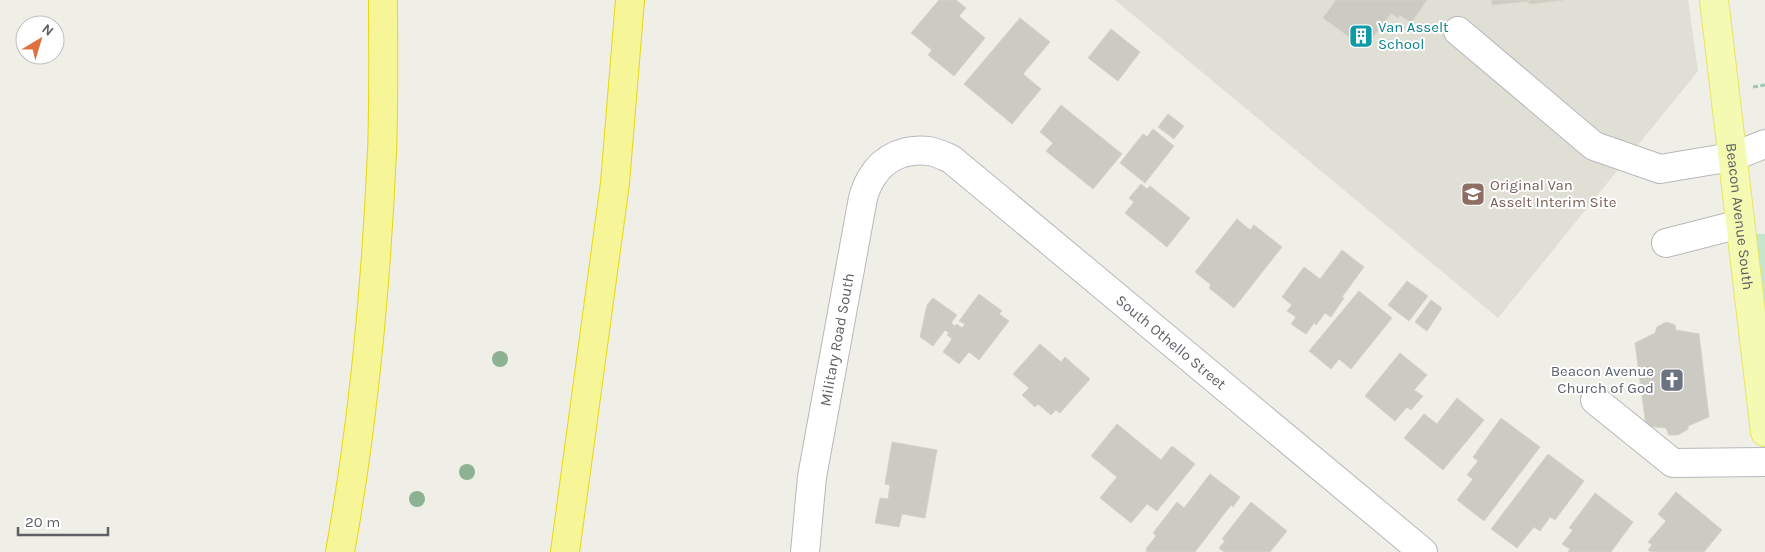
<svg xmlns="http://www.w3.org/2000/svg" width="1765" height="552" viewBox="0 0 1765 552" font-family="Karla,sans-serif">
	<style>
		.education { fill: #dfdfd5 }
		.green { fill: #c6e5cd }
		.building { fill: #cbcac3; stroke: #d4d3c6 }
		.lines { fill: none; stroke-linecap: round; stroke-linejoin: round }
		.minor-casing { stroke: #b7b8bc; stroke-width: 30 }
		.major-casing { stroke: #e8e367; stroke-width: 30 }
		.highway-casing { stroke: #e7d710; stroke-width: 30 }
		.path { stroke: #9fc5b3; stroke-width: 3; stroke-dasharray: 5 2.5; stroke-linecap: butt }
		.minor { stroke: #fff; stroke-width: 28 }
		.major { stroke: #f4fab2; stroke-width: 28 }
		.highway { stroke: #f6f598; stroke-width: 28 }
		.tree { fill: #8cb293 }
		.labels { text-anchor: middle; stroke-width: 4; stroke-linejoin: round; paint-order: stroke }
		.culture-label { font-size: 15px; fill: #0d838f; stroke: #fff; text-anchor: start }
		.education-label { font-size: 15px; fill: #785e54; stroke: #fff; text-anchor: start }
		.street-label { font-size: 15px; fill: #5e6066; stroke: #fff }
		.worship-label { font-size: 15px; fill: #5b616d; stroke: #fff; text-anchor: end }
	</style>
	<rect width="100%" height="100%" fill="#efefe7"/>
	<path class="education" d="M 1115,0 L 1688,0 L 1698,71 L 1498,318 Z"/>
	<path class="green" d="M 1755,234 L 1765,234 L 1765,305 Z"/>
	<path class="building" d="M 939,0 L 956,0 L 966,8 L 959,16 L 985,38 L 954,76 L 928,55 L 932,50 L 911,33 Z
		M 1336,0 L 1427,0 L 1411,23 L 1400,15 L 1398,18 L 1391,13 L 1365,48 L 1323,18 Z
		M 1492,0 L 1563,0 L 1529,4 L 1529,1 L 1492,5 Z
		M 1020,18 L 1050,42 L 1023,74 L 1041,89 L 1012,124 L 964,84 Z
		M 1111,29 L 1140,52 L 1118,81 L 1088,58 Z
		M 1061,105 L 1122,154 L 1093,189 L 1046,151 L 1053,143 L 1040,132 Z
		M 1168,114 L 1184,126 L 1174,139 L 1158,127 Z
		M 1153,129 L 1174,146 L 1145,183 L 1120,163 L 1143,134 L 1147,137 Z
		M 1141,184 L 1147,189 L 1150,186 L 1190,218 L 1167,247 L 1125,213 L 1134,202 L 1129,198 Z
		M 1237,219 L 1250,230 L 1254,225 L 1282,247 L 1234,308 L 1209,288 L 1211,285 L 1195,272 Z
		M 1342,250 L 1364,267 L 1342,297 L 1344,298 L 1331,317 L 1325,313 L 1316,325 L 1314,323 L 1306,334 L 1291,324 L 1296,317 L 1287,311 L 1292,305 L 1282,297 L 1304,267 L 1320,279 Z
		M 1407,281 L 1428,296 L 1409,321 L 1388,305 Z
		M 1359,291 L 1392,318 L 1351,369 L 1339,359 L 1331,369 L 1309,351 Z
		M 979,294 L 1002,311 L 999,314 L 1009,321 L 979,360 L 969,352 L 959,364 L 943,352 L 952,339 L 947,335 L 949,333 L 945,330 L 933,346 L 920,337 L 927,305 L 933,298 L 957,315 L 951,323 L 955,326 L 957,324 L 962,328 L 965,324 L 959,321 Z
		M 1431,300 L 1442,308 L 1427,331 L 1415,322 Z
		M 1666,322 L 1675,325 L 1676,330 L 1699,334 L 1709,417 L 1688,426 L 1688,429 L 1678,435 L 1669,435 L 1666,428 L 1646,426 L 1635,343 L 1655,333 L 1657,327 Z
		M 1040,344 L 1061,362 L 1065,357 L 1090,379 L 1060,413 L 1056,410 L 1051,415 L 1038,404 L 1035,407 L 1022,395 L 1029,388 L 1013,374 Z
		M 1400,353 L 1427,375 L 1414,390 L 1423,396 L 1411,410 L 1407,407 L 1395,421 L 1365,396 Z
		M 1457,398 L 1484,420 L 1443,470 L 1404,438 L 1424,414 L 1437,424 Z
		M 1501,418 L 1540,447 L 1484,521 L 1457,500 L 1473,479 L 1467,475 L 1478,461 L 1473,457 Z
		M 1117,424 L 1161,460 L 1172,446 L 1195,464 L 1157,511 L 1147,504 L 1131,523 L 1100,498 L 1117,477 L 1091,456 Z
		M 892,442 L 937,450 L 925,518 L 902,514 L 899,527 L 875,523 L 880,498 L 888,499 L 890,485 L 885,484 Z
		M 1548,454 L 1584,481 L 1555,520 L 1550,517 L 1540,531 L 1534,527 L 1517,548 L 1491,529 Z
		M 1210,474 L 1240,497 L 1233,507 L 1231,505 L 1195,552 L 1146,552 L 1147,550 L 1146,549 L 1156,536 L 1153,533 L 1177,502 L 1184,508 Z
		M 1676,492 L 1722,530 L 1704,552 L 1651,552 L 1648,550 L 1652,545 L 1648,542 L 1666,521 L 1658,514 Z
		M 1595,493 L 1633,522 L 1611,552 L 1568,552 L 1570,549 L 1562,544 L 1573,530 L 1569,528 Z
		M 1251,502 L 1287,531 L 1270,552 L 1224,552 L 1219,548 L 1225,541 L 1222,539 Z"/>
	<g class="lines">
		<g class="minor-casing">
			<g id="minor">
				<path d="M 1458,31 L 1594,146 L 1660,169 L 1732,157 L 1765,144"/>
				<path d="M 1666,243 L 1740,224"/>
				<path d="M 1595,400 L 1673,463 L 1765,462"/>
				<path id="s1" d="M 805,552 L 812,477 L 863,198 C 865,191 868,183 872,177 C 884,157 906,148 929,151 C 936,152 944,156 951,159 L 1423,552"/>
			</g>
		</g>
		<g class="major-casing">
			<g id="major">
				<path id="s2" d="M 1714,0 L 1765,432"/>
			</g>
		</g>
		<g class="highway-casing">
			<path id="highway" d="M 340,552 C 364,420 376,286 382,152 C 384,101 383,51 383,0
				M 565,552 L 615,183 L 630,0"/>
		</g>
		<path class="path" d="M 1753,87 L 1765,85"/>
		<use href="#minor" class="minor"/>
		<use href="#major" class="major"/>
		<use href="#highway" class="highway"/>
	</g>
	<g class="tree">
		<circle cx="500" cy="359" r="8"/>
		<circle cx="467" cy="472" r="8"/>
		<circle cx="417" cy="499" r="8"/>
	</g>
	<defs>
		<g id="building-square" transform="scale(1.25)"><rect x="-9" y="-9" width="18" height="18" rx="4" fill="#0f9aa8" stroke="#fff"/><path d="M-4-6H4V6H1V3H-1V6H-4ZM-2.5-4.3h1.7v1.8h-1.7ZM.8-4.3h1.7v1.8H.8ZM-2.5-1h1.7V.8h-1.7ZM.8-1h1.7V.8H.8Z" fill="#fff"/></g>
		<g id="school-square" transform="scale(1.25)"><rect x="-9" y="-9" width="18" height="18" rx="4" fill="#8d6e63" stroke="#fff"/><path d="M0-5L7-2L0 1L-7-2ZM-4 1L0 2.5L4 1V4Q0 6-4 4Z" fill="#fff"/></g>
		<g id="church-square" transform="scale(1.25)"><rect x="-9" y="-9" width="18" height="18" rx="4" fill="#6b7280" stroke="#fff"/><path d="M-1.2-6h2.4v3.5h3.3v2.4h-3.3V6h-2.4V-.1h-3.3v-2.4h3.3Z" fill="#fff"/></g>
	</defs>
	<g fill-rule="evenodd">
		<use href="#building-square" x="1361" y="36"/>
		<use href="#school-square" x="1473" y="194"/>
		<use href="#church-square" x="1672" y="380"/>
	</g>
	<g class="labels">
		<g class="culture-label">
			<text x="1378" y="32">Van Asselt<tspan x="1378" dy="17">School</tspan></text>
		</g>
		<g class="education-label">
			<text x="1490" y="190">Original Van<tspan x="1490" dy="17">Asselt Interim Site</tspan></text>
		</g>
		<g class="street-label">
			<text dy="5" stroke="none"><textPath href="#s2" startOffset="218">Beacon Avenue South</textPath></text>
			<text dy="5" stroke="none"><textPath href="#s1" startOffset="215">Military Road South</textPath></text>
			<text dy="5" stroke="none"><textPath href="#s1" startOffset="758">South Othello Street</textPath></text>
		</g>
		<g class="worship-label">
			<text x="1654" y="376">Beacon Avenue<tspan x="1654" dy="17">Church of God</tspan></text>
		</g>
	</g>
	<g transform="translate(40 40) rotate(38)"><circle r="24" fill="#ffffff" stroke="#bfbfc2"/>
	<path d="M0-4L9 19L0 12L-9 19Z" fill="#de713f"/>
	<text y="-8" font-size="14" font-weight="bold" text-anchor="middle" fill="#5e6066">N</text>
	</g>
	<path d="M18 527v8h90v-8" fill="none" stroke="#5e6066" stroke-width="2.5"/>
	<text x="25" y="527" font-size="15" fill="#5e6066" stroke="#ffffff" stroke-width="4" paint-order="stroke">20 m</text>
</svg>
